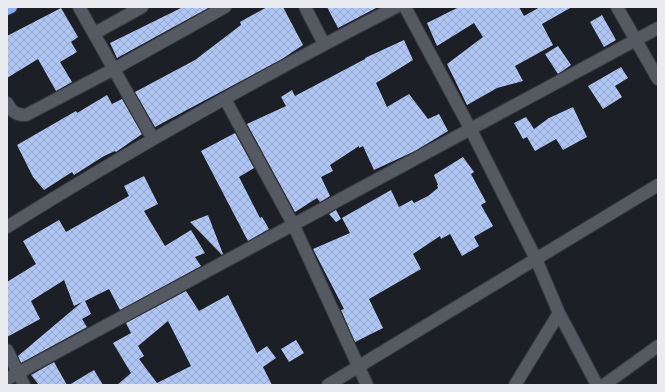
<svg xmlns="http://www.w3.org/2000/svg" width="665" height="392" viewBox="0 0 665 392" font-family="'Varela Round',sans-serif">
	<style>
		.building { fill: url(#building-cross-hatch); fill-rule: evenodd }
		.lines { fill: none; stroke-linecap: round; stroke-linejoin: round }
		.minor-casing { stroke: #393b40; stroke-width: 14 }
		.highway-casing { stroke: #393b40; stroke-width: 14 }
		.minor { stroke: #555961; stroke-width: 12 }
		.highway { stroke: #8aaef9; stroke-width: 12 }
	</style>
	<defs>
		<pattern id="building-cross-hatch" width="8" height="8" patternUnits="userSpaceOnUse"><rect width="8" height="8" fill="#afc6f4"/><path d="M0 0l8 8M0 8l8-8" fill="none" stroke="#95a6c9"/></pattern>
	</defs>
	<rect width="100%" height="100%" fill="#1c1f26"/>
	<path class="building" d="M 183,7 L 210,7 L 117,58 L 110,43 Z
		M 267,7 L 283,7 L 303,45 L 282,59 L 155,127 L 135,92 L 195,60 L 241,25 L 240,22 Z
		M 327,7 L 378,7 L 338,28 Z
		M 459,7 L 519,7 L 524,16 L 540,7 L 572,7 L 542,24 L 553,45 L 515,66 L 523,81 L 497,88 L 467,105 L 447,64 L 483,37 L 474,23 L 437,46 L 427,23 Z
		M 61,8 L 78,37 L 71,42 L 77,52 L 60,62 L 72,82 L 56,91 L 38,59 L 7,78 L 7,36 Z
		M 602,15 L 616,40 L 604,47 L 590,22 Z
		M 404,40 L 413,60 L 376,83 L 387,107 L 409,94 L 428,119 L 439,114 L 448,131 L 415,151 L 374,170 L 363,146 L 359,148 L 359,146 L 330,165 L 333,171 L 321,177 L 330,196 L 320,202 L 317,198 L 295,212 L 247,124 L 286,106 L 281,97 L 292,90 L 295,96 L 365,59 L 365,58 Z
		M 558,46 L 571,65 L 558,74 L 545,54 Z
		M 621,67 L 628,78 L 615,86 L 622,97 L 603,109 L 588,86 Z
		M 107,95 L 112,104 L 122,99 L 142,134 L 116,152 L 115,151 L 104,156 L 74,175 L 72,172 L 44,190 L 33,177 L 17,145 L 76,111 L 77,113 Z
		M 573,107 L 587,137 L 563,150 L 556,139 L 535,151 L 527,137 L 523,139 L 514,123 L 526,117 L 534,129 L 549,118 Z
		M 235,133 L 254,168 L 239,177 L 260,218 L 262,217 L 269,229 L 248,241 L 201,151 Z
		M 463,157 L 474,172 L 471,174 L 486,202 L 481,205 L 493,226 L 474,237 L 479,246 L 462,256 L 450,234 L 441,239 L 440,236 L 413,254 L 421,269 L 369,299 L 383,328 L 355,342 L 341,310 L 344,309 L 313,249 L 350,233 L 342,218 L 391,190 L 399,207 L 412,200 L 414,203 L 428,196 L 438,188 L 437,185 L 438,185 L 434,175 Z
		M 144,176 L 158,204 L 144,211 L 165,246 L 191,230 L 205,253 L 195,257 L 201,266 L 120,310 L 109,289 L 85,301 L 91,314 L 82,319 L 87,327 L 21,363 L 18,356 L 82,302 L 74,306 L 64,280 L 31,301 L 40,319 L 7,337 L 7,282 L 36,264 L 23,241 L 59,220 L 66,232 L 129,196 L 124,186 Z
		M 336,210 L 341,219 L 336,222 L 329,214 Z
		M 208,215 L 223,254 L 222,255 L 190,222 Z
		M 186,291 L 199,311 L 228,295 L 257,353 L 267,346 L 276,358 L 263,367 L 272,385 L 117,385 L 131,373 L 113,343 L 131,333 L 126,323 ZM 168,321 L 191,366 L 157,383 L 139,359 L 144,356 L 138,346 Z
		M 296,340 L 304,353 L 289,362 L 281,349 Z
		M 54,362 L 67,385 L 39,385 L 31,375 Z
		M 94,370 L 103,385 L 69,385 Z"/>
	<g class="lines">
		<g class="minor-casing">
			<path id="minor" d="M 79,7 L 153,139
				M 305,7 L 324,44
				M 405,7 L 471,130 L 536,259 L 559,313 L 597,385
				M 617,7 L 658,79
				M 95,33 L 142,7
				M 225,99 L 293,224 L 367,385
				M 7,103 C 12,112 16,115 26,115 L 114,69 L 225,7
				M 7,227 C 133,148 264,75 396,7
				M 7,350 L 24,385
				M 7,379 L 658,28
				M 328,385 L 658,185
				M 515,385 L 559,313
				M 604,385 L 658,346"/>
		</g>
		<g class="highway-casing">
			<path id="highway" d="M 7,9 L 11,7"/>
		</g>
		<use href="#minor" class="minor"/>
		<use href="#highway" class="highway"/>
	</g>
	<rect width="665" height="392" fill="none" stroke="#e9ebf0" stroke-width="16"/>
</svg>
